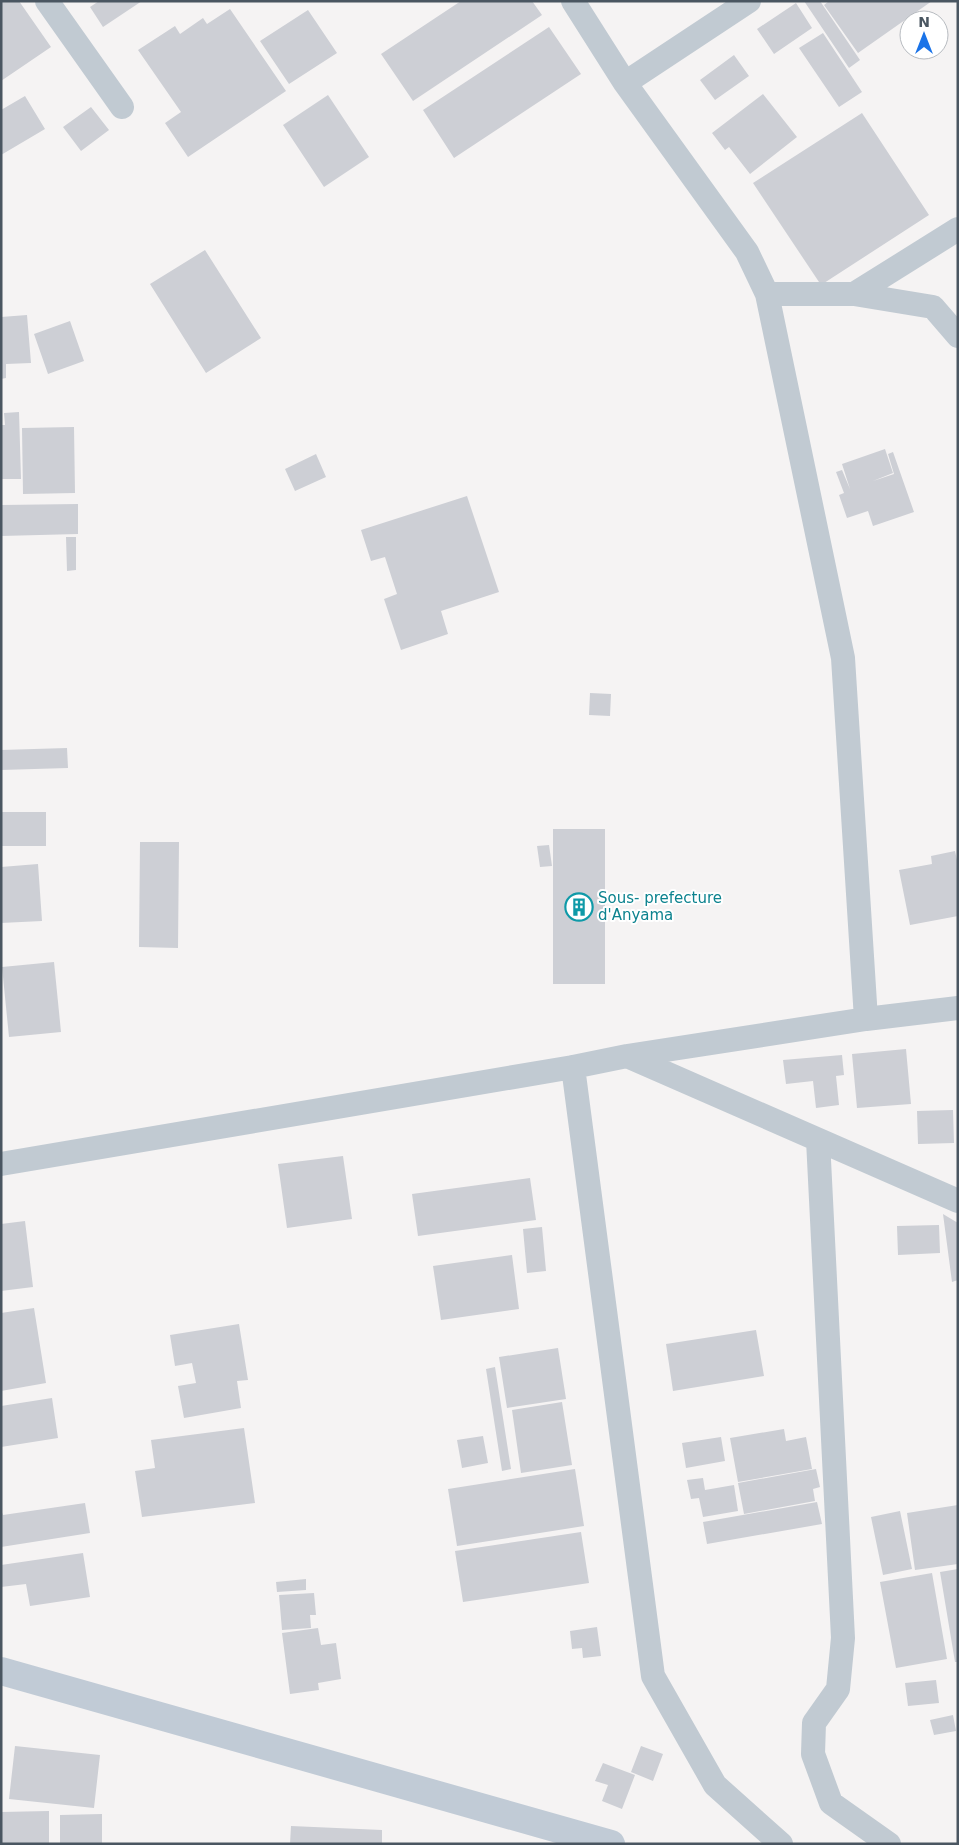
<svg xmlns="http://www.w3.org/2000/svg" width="959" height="1845" viewBox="0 0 959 1845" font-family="'DejaVu Sans',sans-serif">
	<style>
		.building { fill: #cdcfd5 }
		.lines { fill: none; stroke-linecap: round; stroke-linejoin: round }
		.street { stroke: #c1cad2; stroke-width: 24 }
		.secondary { stroke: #c1cbd6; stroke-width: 28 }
		.labels { text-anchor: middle; stroke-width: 4; stroke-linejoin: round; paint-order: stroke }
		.culture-label { font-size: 15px; fill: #0d838f; stroke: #fff; text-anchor: start }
	</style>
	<rect width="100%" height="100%" fill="#f5f3f3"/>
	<path class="building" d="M 1,1 L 19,1 L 51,47 L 1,81 Z
		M 99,1 L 142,1 L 103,27 L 90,7 Z
		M 461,1 L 532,1 L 542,15 L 413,101 L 381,54 Z
		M 804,1 L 820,1 L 860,60 L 849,68 Z
		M 829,1 L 932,1 L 858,53 L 824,5 Z
		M 796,3 L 812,28 L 774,54 L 757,29 Z
		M 230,9 L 286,91 L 188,157 L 165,123 L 181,112 L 138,50 L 175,26 L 180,34 L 203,18 L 207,24 Z
		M 308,10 L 337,53 L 289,84 L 260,41 Z
		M 549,27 L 581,74 L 454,158 L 423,110 Z
		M 823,33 L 862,92 L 839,107 L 799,48 Z
		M 734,55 L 749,76 L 715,100 L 700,80 Z
		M 763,94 L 797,137 L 750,174 L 729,147 L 725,150 L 712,133 Z
		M 328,95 L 369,157 L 324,187 L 283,125 Z
		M 25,96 L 45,129 L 1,155 L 1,110 Z
		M 91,107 L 109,130 L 81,151 L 63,127 Z
		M 862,113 L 929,215 L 821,285 L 753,183 Z
		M 205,250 L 261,338 L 206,373 L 150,284 Z
		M 27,315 L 31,363 L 6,364 L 6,378 L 1,379 L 1,317 Z
		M 70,321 L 84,361 L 48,374 L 34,334 Z
		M 19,412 L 21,479 L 1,479 L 1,425 L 5,425 L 4,413 Z
		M 74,427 L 75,493 L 23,494 L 22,428 Z
		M 885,449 L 893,473 L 873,481 L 894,474 L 888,454 L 893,452 L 914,512 L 873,526 L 868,511 L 847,518 L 839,495 L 844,493 L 836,472 L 842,470 L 850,489 L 842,464 Z
		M 316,454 L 326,477 L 295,491 L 285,469 Z
		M 467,496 L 499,592 L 441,611 L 448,634 L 401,650 L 384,599 L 397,594 L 385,557 L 371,561 L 361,530 Z
		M 78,504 L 78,534 L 1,536 L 1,505 Z
		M 66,537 L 76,537 L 76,570 L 67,571 Z
		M 590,693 L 611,694 L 610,716 L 589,715 Z
		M 67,748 L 68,768 L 1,770 L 1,750 Z
		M 1,812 L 46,812 L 46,846 L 1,846 Z
		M 553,829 L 605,829 L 605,984 L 553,984 Z
		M 140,842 L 179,842 L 178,948 L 139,947 Z
		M 549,845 L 552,866 L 540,867 L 537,846 Z
		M 955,851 L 958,865 L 958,916 L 910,925 L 899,870 L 932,864 L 931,856 Z
		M 38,864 L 42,921 L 1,923 L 1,867 Z
		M 54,962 L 61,1032 L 9,1037 L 2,967 Z
		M 906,1049 L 911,1104 L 857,1108 L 852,1054 Z
		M 842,1055 L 844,1075 L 836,1076 L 839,1105 L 816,1108 L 813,1081 L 786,1084 L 783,1060 Z
		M 953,1110 L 954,1143 L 918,1144 L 917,1111 Z
		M 343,1156 L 352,1219 L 287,1228 L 278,1164 Z
		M 530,1178 L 536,1220 L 418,1236 L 412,1194 Z
		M 943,1214 L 958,1223 L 958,1280 L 952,1282 Z
		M 25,1221 L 33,1287 L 1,1291 L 1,1224 Z
		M 939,1225 L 940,1253 L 898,1255 L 897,1226 Z
		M 542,1227 L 546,1271 L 527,1273 L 523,1229 Z
		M 512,1255 L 519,1309 L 441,1320 L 433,1266 Z
		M 34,1308 L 46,1383 L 1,1391 L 1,1313 Z
		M 239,1324 L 248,1380 L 237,1381 L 241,1408 L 184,1418 L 178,1386 L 196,1383 L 192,1363 L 175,1366 L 170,1335 Z
		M 756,1330 L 764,1376 L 673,1391 L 666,1344 Z
		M 558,1348 L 566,1399 L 507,1408 L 499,1357 Z
		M 495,1367 L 511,1469 L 502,1471 L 486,1369 Z
		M 52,1398 L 58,1438 L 1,1447 L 1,1406 Z
		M 562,1402 L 572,1465 L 521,1473 L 512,1410 Z
		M 244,1428 L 255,1503 L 142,1517 L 135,1471 L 155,1468 L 151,1440 Z
		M 784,1429 L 786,1441 L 806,1437 L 812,1469 L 738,1482 L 730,1438 Z
		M 483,1436 L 488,1463 L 462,1468 L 457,1440 Z
		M 721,1437 L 725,1461 L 686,1468 L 682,1443 Z
		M 575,1469 L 584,1526 L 457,1546 L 448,1489 Z
		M 816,1469 L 820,1487 L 813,1489 L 815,1501 L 744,1514 L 738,1483 Z
		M 703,1478 L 705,1490 L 734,1485 L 738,1511 L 703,1517 L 699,1498 L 691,1499 L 687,1480 Z
		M 817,1502 L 822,1524 L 707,1544 L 703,1522 Z
		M 85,1503 L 90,1533 L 1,1547 L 1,1510 L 3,1515 Z
		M 958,1505 L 958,1564 L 915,1570 L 907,1513 Z
		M 900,1511 L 912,1569 L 883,1575 L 871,1517 Z
		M 581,1532 L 589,1583 L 463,1602 L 455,1551 Z
		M 83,1553 L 90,1597 L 30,1606 L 26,1584 L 1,1587 L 1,1565 Z
		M 958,1569 L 958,1662 L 955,1662 L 940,1572 Z
		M 932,1573 L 947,1659 L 896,1668 L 880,1582 Z
		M 306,1579 L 306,1590 L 277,1592 L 276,1582 Z
		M 314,1593 L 316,1615 L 310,1615 L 311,1628 L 282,1630 L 279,1595 Z
		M 597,1627 L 601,1656 L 583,1658 L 582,1648 L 572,1649 L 570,1631 Z
		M 318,1628 L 321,1645 L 336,1643 L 341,1679 L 318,1683 L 319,1690 L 290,1694 L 282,1633 Z
		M 936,1680 L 939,1703 L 908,1706 L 905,1683 Z
		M 953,1715 L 956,1731 L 934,1735 L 930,1720 Z
		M 15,1746 L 100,1755 L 94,1808 L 9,1799 Z
		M 641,1746 L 663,1754 L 653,1781 L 631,1772 Z
		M 603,1763 L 635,1775 L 622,1809 L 602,1801 L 608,1785 L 595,1781 Z
		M 49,1811 L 49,1844 L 1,1844 L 1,1812 Z
		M 102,1814 L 102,1844 L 60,1844 L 60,1815 Z
		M 291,1826 L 382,1830 L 382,1844 L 290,1844 Z"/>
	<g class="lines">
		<path class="street" d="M 47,1 L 122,107
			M 573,1 L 625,83 L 747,252 L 767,294 L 854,294 L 933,307 L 958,336
			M 625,83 L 749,1
			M 767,294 L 843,658 L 866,1019
			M 854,294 L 958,229
			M 627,1056 L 866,1019 L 958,1008
			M 573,1067 L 653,1676 L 715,1785 L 781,1844
			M 818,1140 L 843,1638 L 838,1689 L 814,1723 L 813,1754 L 831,1803 L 889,1844
			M 1,1164 L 573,1067 L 627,1056 L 958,1201"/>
		<path class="secondary" d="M 1,1671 L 611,1844"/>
	</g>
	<defs>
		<g id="building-ring" transform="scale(1.4375)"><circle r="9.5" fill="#fff" stroke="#0f9aa8" stroke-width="1.5"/><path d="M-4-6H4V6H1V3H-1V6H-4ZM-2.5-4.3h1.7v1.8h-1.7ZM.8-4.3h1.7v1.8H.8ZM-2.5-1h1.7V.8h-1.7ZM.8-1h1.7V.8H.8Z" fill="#0f9aa8"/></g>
	</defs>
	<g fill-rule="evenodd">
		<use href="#building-ring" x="579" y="907"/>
	</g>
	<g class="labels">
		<g class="culture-label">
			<text x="598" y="903">Sous- prefecture<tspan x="598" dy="17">d'Anyama</tspan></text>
		</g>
	</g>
	<rect width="959" height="1845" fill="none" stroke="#4a5661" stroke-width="5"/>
	<g transform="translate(924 35)"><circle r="24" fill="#ffffff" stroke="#b7bbc0"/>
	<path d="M0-4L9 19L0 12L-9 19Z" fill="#1a73e8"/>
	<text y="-8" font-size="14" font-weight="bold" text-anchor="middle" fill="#4a5661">N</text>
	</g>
</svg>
